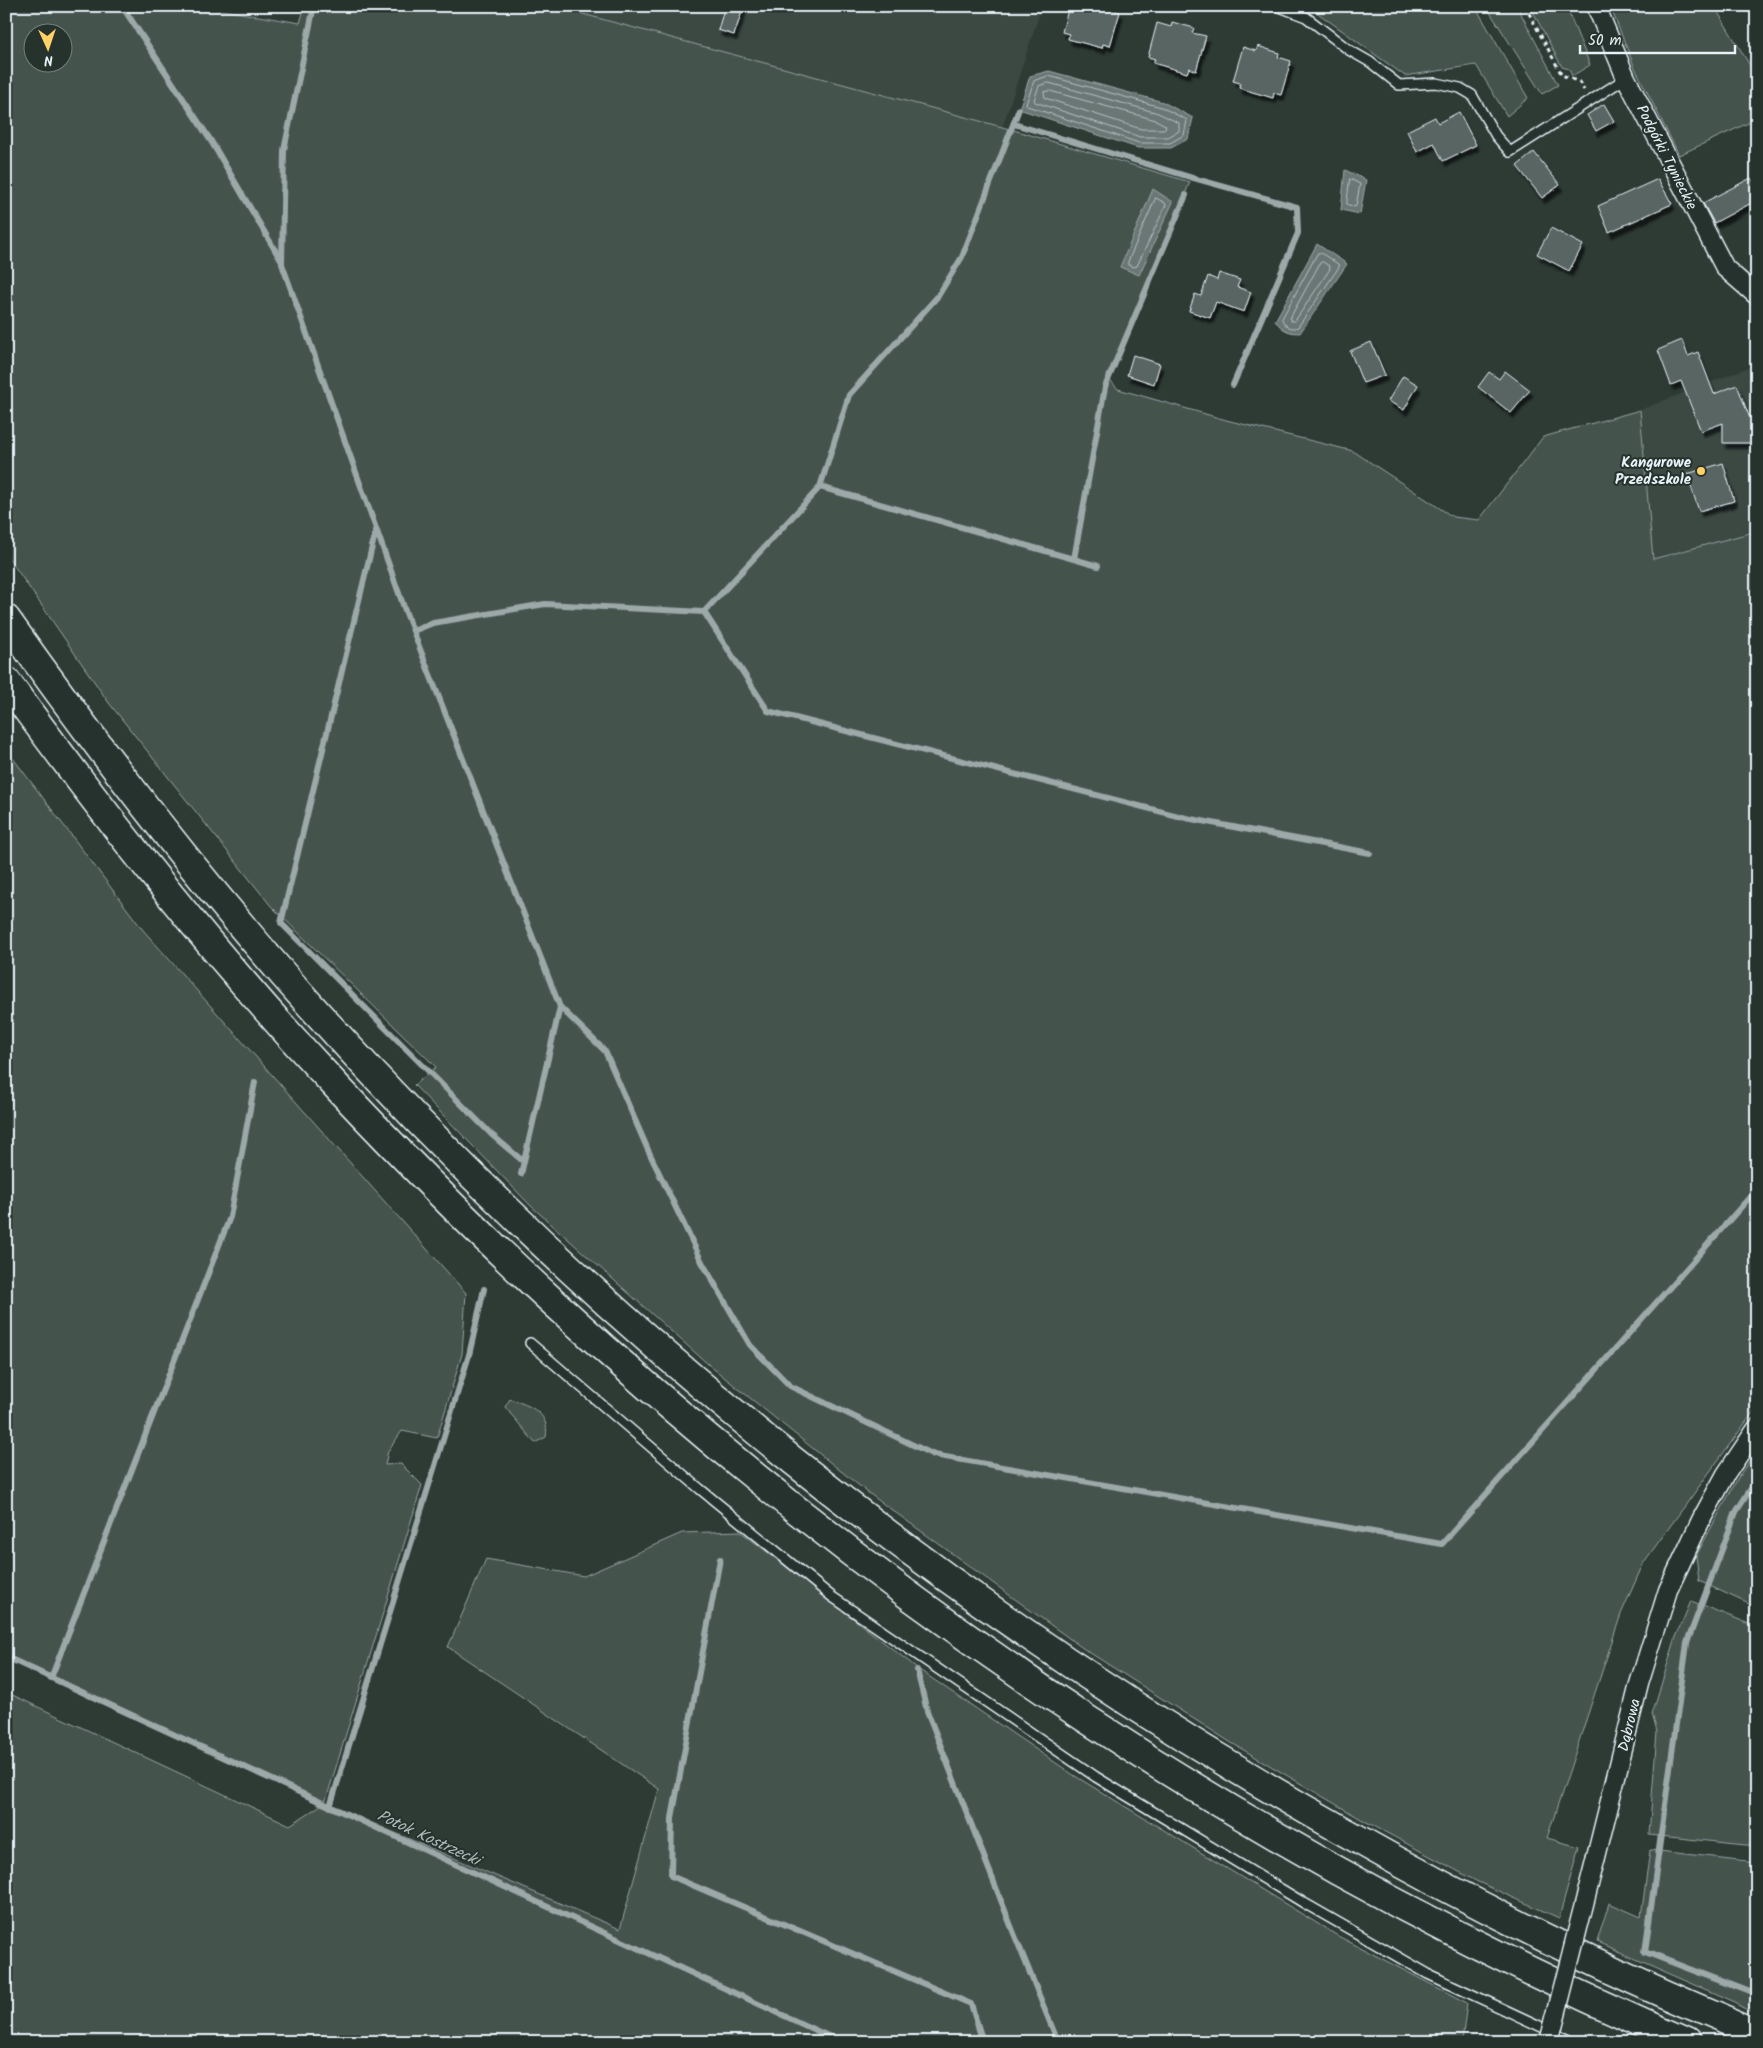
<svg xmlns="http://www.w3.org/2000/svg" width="1763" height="2048" viewBox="0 0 1763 2048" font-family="Kalam,sans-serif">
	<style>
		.built { fill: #3b4843 }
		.green { fill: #45524e; stroke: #96a2a3; fill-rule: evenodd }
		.water { fill: #6b7775; stroke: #9da8a9 }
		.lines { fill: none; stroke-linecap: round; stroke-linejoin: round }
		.shore { stroke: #b6c0c4; stroke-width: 1 }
		.stream { stroke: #9da8a9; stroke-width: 6 }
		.building { fill: #596563; stroke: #e8f1f8; filter: url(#shadow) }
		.service-casing { stroke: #e8f1f8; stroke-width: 12 }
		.minor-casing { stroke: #e8f1f8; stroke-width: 21 }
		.motorway-casing { stroke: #e8f1f8; stroke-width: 31 }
		.path { stroke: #e8f1f8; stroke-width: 3; stroke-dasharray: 4 4; stroke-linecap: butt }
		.service { stroke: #26332d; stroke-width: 9 }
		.minor { stroke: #26332d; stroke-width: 18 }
		.motorway { stroke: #26332d; stroke-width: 28 }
		.minor-bridge-casing { stroke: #e8f1f8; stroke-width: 21; stroke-linecap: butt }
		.minor-bridge { stroke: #26332d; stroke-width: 18 }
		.poi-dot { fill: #ffd166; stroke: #26332d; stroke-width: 2 }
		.labels { text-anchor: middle; stroke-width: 4; stroke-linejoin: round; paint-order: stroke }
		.street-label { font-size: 15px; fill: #e8f1f8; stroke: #26332d }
		.poi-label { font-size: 15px; font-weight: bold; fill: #e8f1f8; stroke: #26332d; text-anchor: end }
		.water-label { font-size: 16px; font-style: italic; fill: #b0babd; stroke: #26332d }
	</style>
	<defs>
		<filter id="shadow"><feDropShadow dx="3" dy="5.5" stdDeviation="1" flood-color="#0009"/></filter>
	</defs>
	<rect width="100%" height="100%" fill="#2e3b35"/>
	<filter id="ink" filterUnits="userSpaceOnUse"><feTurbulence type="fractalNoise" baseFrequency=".02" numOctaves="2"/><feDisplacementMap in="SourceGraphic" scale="10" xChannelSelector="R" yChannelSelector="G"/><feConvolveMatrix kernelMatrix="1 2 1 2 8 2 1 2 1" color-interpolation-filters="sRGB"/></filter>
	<g filter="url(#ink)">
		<path class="built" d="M 553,6 L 1042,6 L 1002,128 Z
			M 1757,364 L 1757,531 L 1652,559 L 1640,410 Z"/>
		<path class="green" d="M 6,6 L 198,6 L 300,23 L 305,6 L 553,6 L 1017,131 L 1190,182 L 1109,379 L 1118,389 L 1226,420 L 1353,451 L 1453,517 L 1479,520 L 1543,437 L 1640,410 L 1653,559 L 1757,531 L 1757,1407 L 1644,1562 L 1621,1614 L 1547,1838 L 1579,1847 L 1559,1918 L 1478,1882 L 1361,1819 L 1230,1742 L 1084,1649 L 867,1492 L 709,1365 L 531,1206 L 414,1085 L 436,1067 L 271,906 L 109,703 L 6,554 ZM 32,32 L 62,32 L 62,62 L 32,62 Z
			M 1308,6 L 1475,6 L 1528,98 L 1507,116 L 1476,65 L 1405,76 Z
			M 1486,6 L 1517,6 L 1558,85 L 1542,94 Z
			M 1530,6 L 1566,6 L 1590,65 L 1572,76 L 1569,69 L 1562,67 Z
			M 1610,6 L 1714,6 L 1757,77 L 1757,119 L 1679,155 L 1635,68 Z
			M 6,749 L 143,930 L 466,1293 L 462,1354 L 437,1438 L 402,1431 L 388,1451 L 385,1465 L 401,1464 L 422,1485 L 325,1803 L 620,1929 L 659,1789 L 448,1647 L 486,1559 L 584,1576 L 682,1533 L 740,1531 L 921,1671 L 1075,1776 L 1338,1936 L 1467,2003 L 1462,2042 L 6,2042 L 6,1692 L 290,1825 L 324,1803 L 6,1654 Z
			M 510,1399 C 530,1406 550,1412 546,1437 L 535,1443 L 505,1407 Z
			M 1757,1450 L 1756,1846 L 1649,1835 L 1657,1732 L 1652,1714 L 1676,1637 L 1691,1601 L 1750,1624 L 1751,1605 L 1699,1581 L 1696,1556 L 1739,1476 Z
			M 1650,1850 L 1757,1862 L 1757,2012 L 1597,1942 L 1609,1903 L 1641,1917 Z"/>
		<path class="water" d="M 1049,71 L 1163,102 L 1193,118 L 1188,139 L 1171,148 L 1138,148 L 1019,109 L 1030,76 Z
			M 1345,170 L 1366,180 L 1360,214 L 1341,210 Z
			M 1153,189 L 1173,202 L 1139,275 L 1120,267 Z
			M 1317,244 L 1347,264 L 1300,333 C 1288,333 1283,330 1275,321 Z"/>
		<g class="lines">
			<path class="shore" d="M 1049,76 L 1161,107 L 1187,120 L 1184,135 L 1170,143 L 1139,143 L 1027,106 L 1026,104 L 1034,81 Z
				M 1049,83 L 1158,113 L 1179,123 L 1179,131 L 1168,137 L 1140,137 L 1035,102 L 1034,100 L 1039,86 Z
				M 1050,91 L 1156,120 L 1165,125 L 1166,127 L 1164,129 L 1141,129 L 1045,98 L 1044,92 Z
				M 1350,179 L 1360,184 L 1356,206 L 1354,207 L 1347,204 Z
				M 1156,198 L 1165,203 L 1166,205 L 1137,266 L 1134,267 L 1128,265 L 1128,262 Z
				M 1318,253 L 1321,253 L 1338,264 L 1339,267 L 1298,327 C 1291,330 1284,326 1282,319 Z
				M 1323,262 L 1329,266 L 1330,269 L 1295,321 L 1291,321 L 1290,318 L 1320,263 Z"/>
			<path class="stream" d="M 122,6 L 211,141 L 282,262
				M 314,6 L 284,150 L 282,264 L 406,613 L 560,1007 L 605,1051 L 648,1150 L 702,1262 L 750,1345 L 790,1386 L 934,1455 L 1442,1544 L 1757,1189
				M 1014,124 L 1193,178 L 1297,207 L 1298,233 L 1233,385
				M 820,487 L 1098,566
				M 376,530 L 281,923 L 492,1135 L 524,1162
				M 1074,559 L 1105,387 L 1186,195
				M 704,612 L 768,711 L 1186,818 L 1370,853
				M 704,612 L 820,487 L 849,395 L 938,296 L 962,257 L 1019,109
				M 413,631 L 433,623 L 545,604 L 704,612
				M 521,1174 L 560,1007
				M 1757,1479 L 1736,1512 L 1687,1643 L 1645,1952 L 1757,1995
				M 720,1559 L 672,1818 L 671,1876 L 971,2004 L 983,2042
				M 6,1657 L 841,2042
				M 917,1670 L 927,1711 L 1013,1931 L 1058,2042
				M 51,1678 L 230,1217 L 255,1082
				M 330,1807 L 469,1355 L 484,1289"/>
		</g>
		<path class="building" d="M 725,6 L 744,6 L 734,35 L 718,30 Z
			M 1069,6 L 1100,6 L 1120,12 L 1110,46 L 1103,44 L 1102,48 L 1068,39 L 1069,34 L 1062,32 Z
			M 1172,22 L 1194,28 L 1192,33 L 1206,36 L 1196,71 L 1189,68 L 1187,73 L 1153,63 L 1155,59 L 1148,57 L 1157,23 L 1171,27 Z
			M 1258,46 L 1279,53 L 1278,57 L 1291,61 L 1281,95 L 1274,93 L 1273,98 L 1239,88 L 1240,83 L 1233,81 L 1243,47 L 1256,51 Z
			M 1604,104 L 1614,121 L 1596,131 L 1587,115 Z
			M 1459,112 L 1476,145 L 1443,161 L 1434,143 L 1417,152 L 1407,131 L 1435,117 L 1438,123 Z
			M 1534,152 L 1560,185 L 1542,198 L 1517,166 Z
			M 1751,178 L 1757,188 L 1757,200 L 1714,223 L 1703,203 Z
			M 1658,179 L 1672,204 L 1609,232 L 1598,206 Z
			M 1551,228 L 1583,245 L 1569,271 L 1537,254 Z
			M 1219,273 L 1240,280 L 1237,287 L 1251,292 L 1244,312 L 1216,302 L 1210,318 L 1189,311 L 1195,294 L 1201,296 L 1208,276 L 1217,280 Z
			M 1682,340 L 1688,356 L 1698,352 L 1714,394 L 1737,385 L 1749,416 L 1757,416 L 1757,443 L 1723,443 L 1723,423 L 1701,431 L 1681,381 L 1671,385 L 1658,350 Z
			M 1371,342 L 1385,375 L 1363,383 L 1350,351 Z
			M 1133,355 L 1160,364 L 1154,384 L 1127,375 Z
			M 1505,371 L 1530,390 L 1511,413 L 1478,387 L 1489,372 L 1499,379 Z
			M 1403,376 L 1418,385 L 1404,410 L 1388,401 Z
			M 1723,463 L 1734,501 L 1699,511 L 1687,474 Z"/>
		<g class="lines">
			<g class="service-casing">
				<path id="service" d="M 1277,6 L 1306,17 L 1349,50 L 1370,62 L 1399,85 L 1436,83 L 1460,88 L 1472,95 L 1496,136 L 1510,152 L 1626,78
					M 530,1343 L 700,1489 L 831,1596 L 1096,1777 L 1304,1903 L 1428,1974 L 1574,2042"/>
			</g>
			<g class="minor-casing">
				<path id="minor" d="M 1596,6 L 1626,78 L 1725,268 L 1757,296
					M 1596,1857 L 1639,1684 L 1668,1590 L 1701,1520 L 1726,1474 L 1757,1428"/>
			</g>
			<g class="motorway-casing">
				<path id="motorway" d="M 6,619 C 101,753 201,883 311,1006 C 607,1336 958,1615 1345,1832 C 1478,1907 1615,1976 1757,2033
					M 6,681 C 110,823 219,962 340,1090 C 407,1161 477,1232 550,1299 C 883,1607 1269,1863 1686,2042"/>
			</g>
			<path class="path" d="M 1525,6 L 1562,75 L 1579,82 L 1584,90"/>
			<use href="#service" class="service"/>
			<use href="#minor" class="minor"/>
			<use href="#motorway" class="motorway"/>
			<g class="minor-bridge-casing">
				<path id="minor-bridge" d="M 1549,2042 L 1596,1857"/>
			</g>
			<use href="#minor-bridge" class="minor-bridge"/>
		</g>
	</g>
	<circle class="poi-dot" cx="1701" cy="471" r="5"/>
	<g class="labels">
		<g class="street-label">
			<text transform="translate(1667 157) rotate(63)" y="5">Podgórki Tynieckie</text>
			<text transform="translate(1629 1725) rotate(-76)" y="5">Dąbrowa</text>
		</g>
		<g class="poi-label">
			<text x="1691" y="467">Kangurowe<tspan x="1691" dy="17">Przedszkole</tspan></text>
		</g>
		<g class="water-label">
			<text transform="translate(429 1837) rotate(25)" y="6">Potok Kostrzecki</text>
		</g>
	</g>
	<rect width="1763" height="2048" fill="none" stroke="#26332d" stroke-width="25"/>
	<rect x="12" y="12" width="1738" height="2023" fill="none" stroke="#e8f1f8" stroke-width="2" filter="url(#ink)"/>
	<g transform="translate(48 48) rotate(177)"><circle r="24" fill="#26332d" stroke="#747f7e"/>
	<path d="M0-4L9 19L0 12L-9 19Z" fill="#ffd166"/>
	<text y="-8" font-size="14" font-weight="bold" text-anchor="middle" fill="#e8f1f8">N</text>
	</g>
	<path d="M1580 45v8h155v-8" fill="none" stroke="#e8f1f8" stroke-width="2.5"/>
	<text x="1588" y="45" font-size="15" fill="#e8f1f8" stroke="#26332d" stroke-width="4" paint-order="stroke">50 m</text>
</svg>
